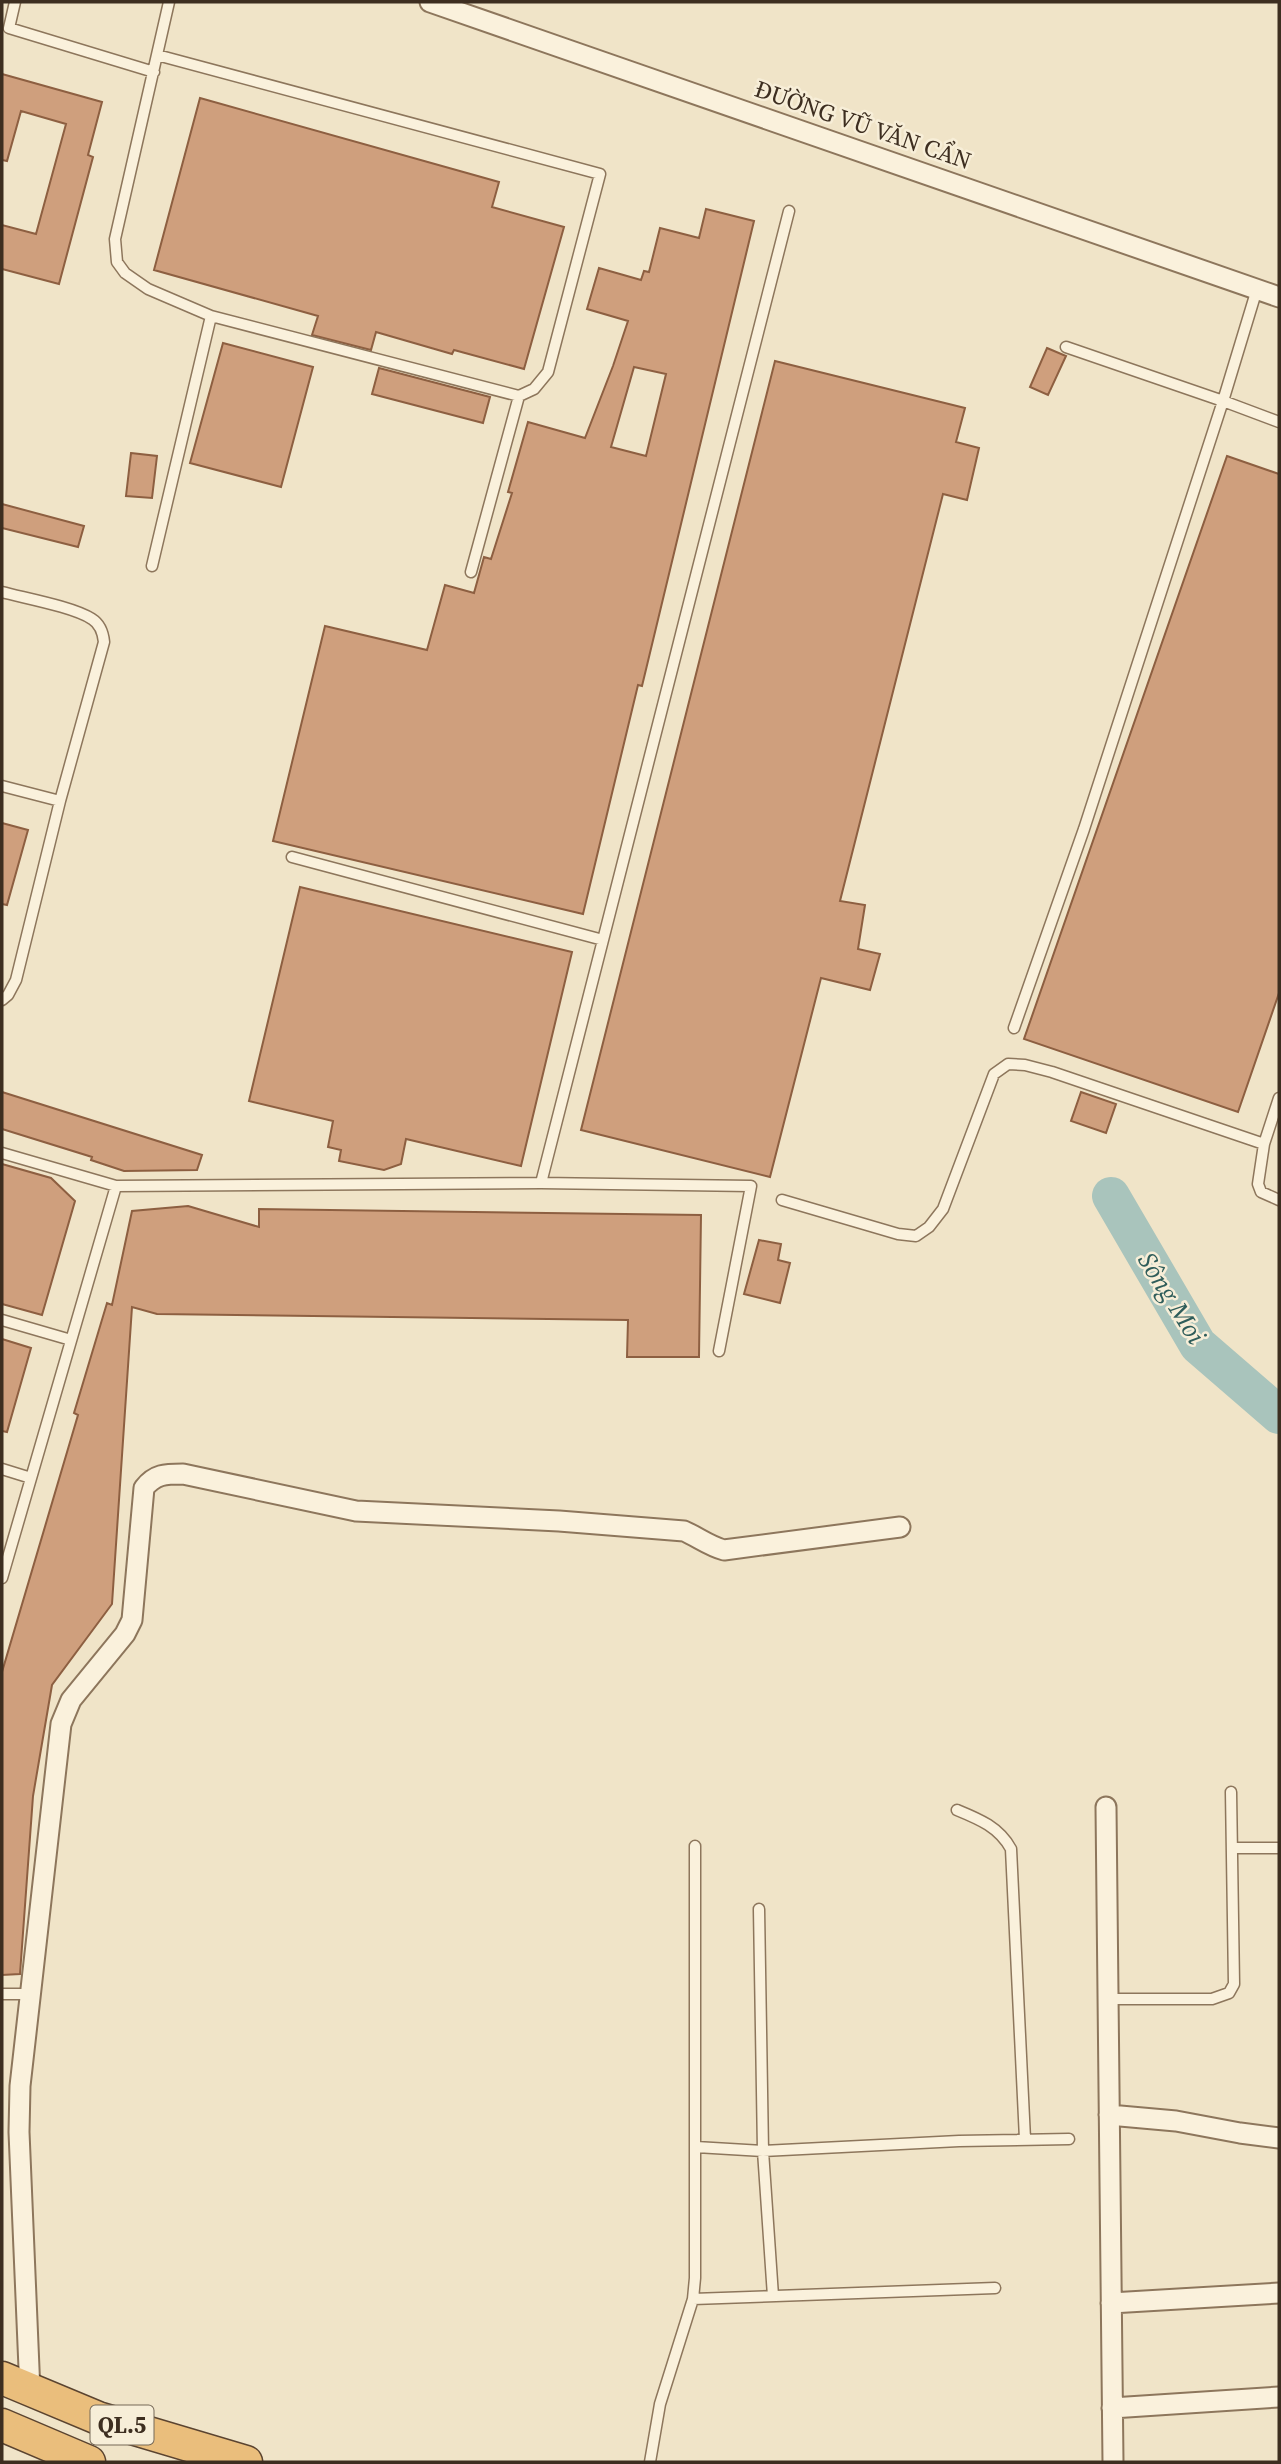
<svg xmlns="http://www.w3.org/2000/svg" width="1281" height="2464" viewBox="0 0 1281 2464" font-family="'Source Serif 4',serif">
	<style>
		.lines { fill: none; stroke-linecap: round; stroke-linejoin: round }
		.river { stroke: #a9c4bc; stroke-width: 38 }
		.building { fill: #cf9f7d; stroke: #8d5f41; stroke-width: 2; fill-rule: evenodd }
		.service-casing { stroke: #8d765c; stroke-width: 13 }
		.minor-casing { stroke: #8d765c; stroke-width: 23 }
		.trunk-casing { stroke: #5b4430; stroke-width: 35 }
		.service { stroke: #faf1dc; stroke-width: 10 }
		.minor { stroke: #faf1dc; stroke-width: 19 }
		.trunk { stroke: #eabe7c; stroke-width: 32 }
		.labels { text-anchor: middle; stroke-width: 5; stroke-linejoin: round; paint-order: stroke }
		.shield { fill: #f7eed8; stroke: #756857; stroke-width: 2 }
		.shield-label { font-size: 23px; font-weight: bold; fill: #3d2e20 }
		.street-label { font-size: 24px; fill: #3d2e20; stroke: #f7eed8 }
		.water-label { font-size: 26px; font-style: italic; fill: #2f5d5a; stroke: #f7eed8 }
	</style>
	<rect width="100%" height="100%" fill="#f0e4c8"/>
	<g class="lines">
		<path class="river" d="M 1111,1196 L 1198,1345 L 1279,1415"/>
	</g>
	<path class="building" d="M 2,74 L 102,102 L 88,155 L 93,157 L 59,284 L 2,269 L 2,225 L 36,234 L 66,124 L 21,111 L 7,161 L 2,160 Z
		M 200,98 L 499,182 L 492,207 L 564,227 L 524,369 L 454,350 L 452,354 L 376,332 L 371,350 L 312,335 L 318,316 L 154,270 Z
		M 706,209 L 754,221 L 642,686 L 638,685 L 583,914 L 273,841 L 325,626 L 427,650 L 445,585 L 474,593 L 484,557 L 491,559 L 512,493 L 508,492 L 528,422 L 585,438 L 613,366 L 628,321 L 587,309 L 599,268 L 641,280 L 644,271 L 649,272 L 660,228 L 699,238 ZM 634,367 L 666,374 L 646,456 L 611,447 Z
		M 223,343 L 313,367 L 281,487 L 190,463 Z
		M 1047,348 L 1066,356 L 1048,395 L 1030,387 Z
		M 775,361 L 965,408 L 956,442 L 979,448 L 967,500 L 943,494 L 840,901 L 865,905 L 858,949 L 880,954 L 870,990 L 821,978 L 770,1177 L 581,1130 Z
		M 379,368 L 490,397 L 483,423 L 372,394 Z
		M 131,453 L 157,456 L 152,498 L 126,496 Z
		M 1227,456 L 1279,474 L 1279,993 L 1238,1112 L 1024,1039 Z
		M 2,504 L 84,526 L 78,547 L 2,528 Z
		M 2,823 L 28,830 L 7,905 L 2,904 Z
		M 300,887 L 572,952 L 521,1166 L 406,1139 L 401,1164 L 384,1170 L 339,1161 L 341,1150 L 328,1147 L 333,1121 L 249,1101 Z
		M 2,1092 L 202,1155 L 197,1170 L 124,1171 L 91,1160 L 92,1157 L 2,1129 Z
		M 1081,1092 L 1116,1104 L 1106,1133 L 1071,1121 Z
		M 2,1164 L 51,1178 L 75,1201 L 42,1315 L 2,1304 Z
		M 188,1206 L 259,1227 L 259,1209 L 701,1215 L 699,1357 L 627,1357 L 628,1320 L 157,1314 L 132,1307 L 112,1604 L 52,1685 L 33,1796 L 20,1974 L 2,1975 L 2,1672 L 78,1415 L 74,1413 L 107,1303 L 112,1305 L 132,1211 Z
		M 759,1240 L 781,1244 L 778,1260 L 790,1263 L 780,1303 L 744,1294 Z
		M 2,1339 L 31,1348 L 7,1432 L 2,1431 Z"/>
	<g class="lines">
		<g class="service-casing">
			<path id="service" d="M 15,2 L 9,28 L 154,72
				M 157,55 L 600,174 L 548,372 L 534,389 L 519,396 L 211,316 L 148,289 L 125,273 L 117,262 L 115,239 L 169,2
				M 1257,289 L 1223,401 L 1279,422
				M 152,566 L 211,316
				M 471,572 L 519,396
				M 2,592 C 24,598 74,607 92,619 C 100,624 103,632 104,642 L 60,801 L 16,980 L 8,995 L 2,1000
				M 2,786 L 60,801
				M 292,857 L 603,940
				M 1014,1028 L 1084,829 L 1223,401 L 1066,347
				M 1264,1144 L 1279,1098
				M 2,1153 L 116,1186 L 541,1183 L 751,1186 L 719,1351
				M 541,1183 L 789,211
				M 782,1200 L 898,1234 L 916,1236 L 929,1227 L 943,1209 L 994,1074 L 1008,1064 L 1025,1065 L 1052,1072 L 1264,1144 L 1258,1184 L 1261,1192 L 1279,1200
				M 2,1320 L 71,1340
				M 2,1469 L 31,1478
				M 2,1578 L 116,1186
				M 957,1810 C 979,1819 999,1827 1011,1849 L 1025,2139
				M 1232,1848 L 1279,1848
				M 759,1909 L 763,2151 L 773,2296
				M 2,1994 L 30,1994
				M 1108,1999 L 1212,1999 L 1229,1993 L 1234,1984 L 1231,1792
				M 696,2147 L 763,2151 L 959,2141 L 1069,2139
				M 693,2299 L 995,2288
				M 650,2462 L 660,2404 L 693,2299 L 695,2278 L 695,1846"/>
		</g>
		<g class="minor-casing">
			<path id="minor" d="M 430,2 L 1279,297
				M 1106,1807 L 1113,2462
				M 1109,2115 L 1176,2121 L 1240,2133 L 1279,2138
				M 1111,2303 L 1279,2293
				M 30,2392 L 19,2132 L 20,2086 L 61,1724 L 71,1700 L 125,1634 L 132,1620 L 144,1488 C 155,1474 165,1474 183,1474 L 356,1511 L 559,1521 L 684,1531 C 698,1537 709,1546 724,1550 L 900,1527
				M 1112,2408 L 1279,2397"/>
		</g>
		<g class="trunk-casing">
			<path id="trunk" d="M 2,2378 L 98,2418 L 246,2462
				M 2,2425 L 89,2462"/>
		</g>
		<use href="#service" class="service"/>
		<use href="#minor" class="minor"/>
		<use href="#trunk" class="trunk"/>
	</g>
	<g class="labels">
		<rect class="shield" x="90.5" y="2405.5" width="63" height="39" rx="5"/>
		<g class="shield-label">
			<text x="122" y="2433">QL.5</text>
		</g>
		<g class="street-label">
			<text transform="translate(863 125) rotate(19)" y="8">ĐƯỜNG VŨ VĂN CẨN</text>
		</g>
		<g class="water-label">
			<text transform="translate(1172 1298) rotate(58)" y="9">Sông Moi</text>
		</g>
	</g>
	<rect width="1281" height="2464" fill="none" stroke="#3d2e20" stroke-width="7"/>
</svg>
